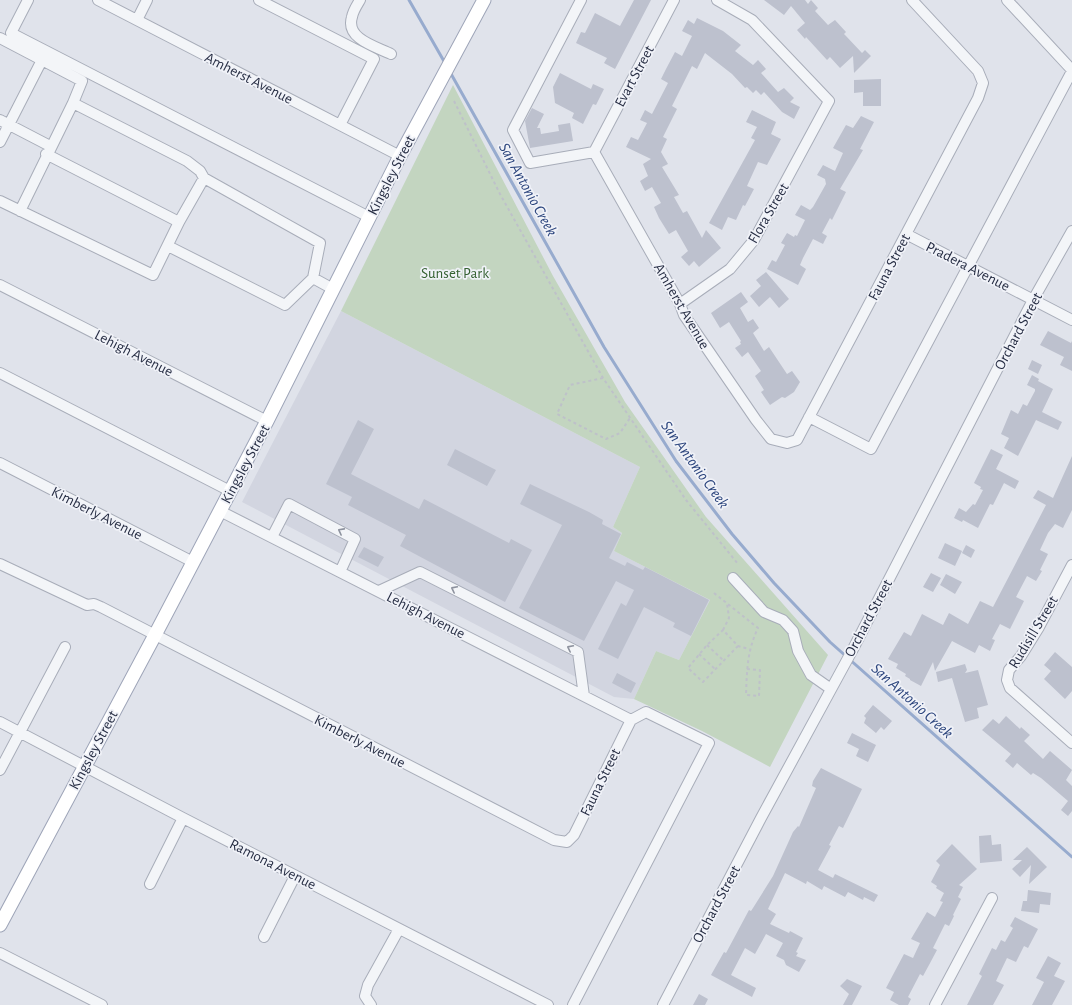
<svg xmlns="http://www.w3.org/2000/svg" width="1072" height="1005" viewBox="0 0 1072 1005" font-family="'Alegreya Sans',sans-serif">
	<style>
		.built { fill: #d2d5e0 }
		.green { fill: #c3d5c0 }
		.lines { fill: none; stroke-linecap: round; stroke-linejoin: round }
		.stream { stroke: #97abce; stroke-width: 3 }
		.building { fill: #bdc1ce }
		.minor-casing { stroke: #a8adb9; stroke-width: 12 }
		.major-casing { stroke: #9ea5b8; stroke-width: 15 }
		.path { stroke: #bec1c9; stroke-width: 2; stroke-dasharray: 3 3; stroke-linecap: butt }
		.minor { stroke: #f3f5f8; stroke-width: 10 }
		.major { stroke: #fff; stroke-width: 13 }
		.oneway { stroke: #8d929e }
		.labels { text-anchor: middle; stroke-width: 3.5; stroke-linejoin: round; paint-order: stroke }
		.street-label { font-size: 15px; fill: #272e44; stroke: #f0f2f8 }
		.park-label { font-size: 15px; fill: #356132; stroke: #f0f2f8 }
		.water-label { font-size: 16px; font-style: italic; fill: #2c457d; stroke: #f0f2f8 }
	</style>
	<rect width="100%" height="100%" fill="#e0e3eb"/>
	<path class="built" d="M 341,311 L 640,467 L 613,527 L 622,533 L 614,551 L 710,600 L 679,660 L 656,651 L 634,699 L 614,697 L 242,502 Z"/>
	<path class="green" d="M 453,85 L 553,276 L 625,402 L 706,517 L 828,655 L 770,767 L 702,731 L 634,699 L 656,651 L 679,660 L 710,600 L 614,551 L 622,533 L 613,527 L 640,467 L 341,311 Z"/>
	<g class="lines">
		<path class="stream" d="M 409,0 L 445,63
			M 450,72 L 604,347 L 676,461 L 732,534 L 774,583 L 830,642 L 1072,857"/>
	</g>
	<path class="building" d="M 634,0 L 651,0 L 615,69 L 604,63 L 607,58 L 576,43 L 581,32 L 585,33 L 595,13 L 620,26 Z
		M 764,0 L 805,0 L 808,4 L 811,0 L 818,8 L 815,11 L 828,25 L 835,20 L 846,32 L 844,34 L 846,36 L 862,53 L 865,50 L 871,56 L 854,73 L 853,56 L 840,68 L 830,57 L 827,60 L 806,37 L 805,39 L 797,30 L 805,23 L 791,6 L 784,15 Z
		M 697,18 L 723,31 L 741,45 L 735,51 L 753,65 L 758,60 L 766,69 L 761,73 L 778,92 L 784,88 L 794,98 L 790,102 L 800,107 L 794,119 L 782,112 L 764,92 L 761,95 L 756,90 L 753,93 L 747,87 L 745,88 L 732,74 L 705,53 L 697,69 L 692,66 L 672,106 L 677,109 L 663,137 L 667,139 L 661,152 L 668,164 L 662,167 L 679,195 L 674,197 L 683,213 L 687,211 L 702,238 L 706,230 L 721,248 L 699,267 L 694,261 L 689,266 L 681,257 L 688,251 L 676,230 L 669,234 L 659,218 L 654,207 L 661,203 L 652,187 L 645,191 L 640,181 L 648,176 L 643,164 L 651,159 L 626,147 L 631,137 L 638,140 L 647,123 L 640,120 L 645,110 L 652,114 L 668,83 L 661,79 L 666,69 L 675,52 L 682,56 L 692,36 L 682,31 L 688,20 L 694,24 Z
		M 560,73 L 591,89 L 593,84 L 604,89 L 596,105 L 593,104 L 583,124 L 572,118 L 574,113 L 555,103 L 553,87 Z
		M 881,79 L 881,106 L 863,106 L 863,92 L 854,93 L 854,80 Z
		M 532,108 L 544,114 L 537,128 L 540,128 L 541,134 L 559,131 L 558,125 L 570,123 L 573,141 L 530,148 L 525,121 Z
		M 752,110 L 776,122 L 771,134 L 781,139 L 767,165 L 758,162 L 747,186 L 754,189 L 745,206 L 743,205 L 736,220 L 728,217 L 722,230 L 709,223 L 755,140 L 751,138 L 757,127 L 746,122 Z
		M 861,116 L 874,122 L 860,149 L 863,150 L 840,189 L 846,192 L 832,220 L 830,218 L 822,233 L 827,236 L 823,244 L 813,239 L 803,258 L 800,265 L 806,269 L 798,285 L 767,269 L 772,260 L 776,262 L 785,245 L 781,243 L 787,233 L 794,237 L 795,235 L 797,236 L 805,220 L 795,215 L 801,205 L 810,210 L 813,207 L 826,184 L 825,179 L 817,175 L 823,165 L 835,171 L 843,153 L 833,148 L 846,125 L 853,128 Z
		M 766,272 L 789,299 L 779,308 L 770,297 L 759,307 L 750,296 L 761,286 L 756,280 Z
		M 741,292 L 748,302 L 740,308 L 748,322 L 753,319 L 759,328 L 753,333 L 764,351 L 769,347 L 787,374 L 792,371 L 800,382 L 794,392 L 785,398 L 782,397 L 770,405 L 761,392 L 764,390 L 755,376 L 761,371 L 748,352 L 742,357 L 735,348 L 741,344 L 740,342 L 741,341 L 729,322 L 720,328 L 711,313 Z
		M 1048,331 L 1071,343 L 1072,341 L 1072,371 L 1060,365 L 1064,357 L 1040,345 Z
		M 1032,360 L 1042,365 L 1038,374 L 1028,369 Z
		M 1032,375 L 1039,379 L 1038,381 L 1053,389 L 1042,412 L 1062,422 L 1058,430 L 1036,420 L 1018,456 L 1004,448 L 1009,438 L 1001,434 L 1011,410 L 1018,414 L 1023,404 L 1027,406 L 1035,391 L 1035,389 L 1027,385 Z
		M 358,420 L 374,429 L 351,474 L 419,509 L 424,499 L 509,543 L 511,539 L 532,550 L 505,602 L 400,546 L 406,535 L 348,505 L 352,497 L 326,484 Z
		M 455,449 L 496,470 L 487,486 L 447,465 Z
		M 991,449 L 1003,455 L 996,469 L 1019,481 L 1015,489 L 1004,483 L 993,505 L 990,504 L 978,528 L 963,520 L 962,522 L 954,518 L 959,508 L 966,512 L 973,504 L 975,505 L 983,490 L 980,489 L 981,487 L 974,483 Z
		M 1072,456 L 1072,510 L 1063,528 L 1055,524 L 1048,533 L 1040,550 L 1048,554 L 1040,570 L 1042,571 L 1036,581 L 1027,576 L 1016,597 L 1024,601 L 1010,629 L 1000,624 L 992,639 L 995,640 L 990,651 L 979,645 L 975,653 L 952,641 L 935,671 L 933,662 L 921,686 L 910,680 L 910,679 L 905,676 L 906,674 L 896,668 L 898,664 L 888,659 L 904,632 L 911,636 L 922,614 L 943,625 L 949,613 L 968,624 L 980,601 L 993,607 L 1046,505 L 1033,498 L 1038,490 L 1053,498 Z
		M 530,484 L 589,512 L 603,520 L 602,524 L 621,534 L 609,558 L 625,566 L 627,562 L 643,570 L 645,567 L 709,600 L 691,636 L 673,627 L 675,623 L 644,607 L 618,659 L 598,649 L 621,603 L 626,606 L 634,590 L 616,581 L 584,641 L 519,608 L 562,525 L 520,504 Z
		M 945,543 L 962,551 L 955,566 L 938,558 Z
		M 966,545 L 975,550 L 971,558 L 962,553 Z
		M 364,547 L 384,557 L 378,567 L 358,557 Z
		M 931,573 L 941,578 L 933,592 L 923,587 Z
		M 946,574 L 962,582 L 955,594 L 940,585 Z
		M 1055,652 L 1072,667 L 1072,691 L 1065,699 L 1044,679 L 1051,671 L 1044,665 Z
		M 965,664 L 967,670 L 965,673 L 978,670 L 988,705 L 977,708 L 979,718 L 965,722 L 952,678 L 938,682 L 936,672 Z
		M 617,673 L 636,683 L 631,693 L 612,683 Z
		M 873,705 L 892,721 L 884,730 L 881,727 L 876,733 L 864,723 L 866,718 L 864,716 Z
		M 1006,716 L 1020,729 L 1021,727 L 1030,735 L 1024,741 L 1043,759 L 1050,751 L 1072,770 L 1066,780 L 1072,786 L 1072,811 L 1068,816 L 1061,810 L 1068,801 L 1041,778 L 1033,773 L 1031,775 L 1017,763 L 1013,768 L 1005,761 L 1011,754 L 982,730 L 993,719 L 999,724 Z
		M 852,733 L 876,745 L 868,762 L 856,756 L 859,749 L 847,743 Z
		M 821,768 L 862,789 L 843,828 L 839,826 L 829,845 L 831,846 L 818,870 L 833,878 L 835,874 L 878,895 L 874,902 L 864,897 L 863,900 L 848,892 L 845,897 L 824,886 L 822,890 L 807,881 L 806,884 L 785,873 L 768,909 L 776,914 L 770,924 L 789,933 L 790,931 L 803,938 L 796,952 L 798,953 L 796,956 L 806,960 L 799,972 L 786,965 L 784,960 L 776,956 L 783,943 L 766,934 L 755,954 L 745,948 L 731,975 L 756,988 L 752,997 L 711,975 L 724,952 L 726,953 L 749,910 L 751,911 L 753,908 L 773,876 L 793,832 L 798,826 L 799,827 L 816,788 L 812,786 L 813,781 Z
		M 991,835 L 992,845 L 1001,844 L 1002,861 L 980,863 L 979,836 Z
		M 952,844 L 977,869 L 959,885 L 963,887 L 958,897 L 961,899 L 953,915 L 954,916 L 949,926 L 945,924 L 933,948 L 937,950 L 929,965 L 923,976 L 920,974 L 908,997 L 911,999 L 908,1005 L 899,1005 L 890,1000 L 894,992 L 886,988 L 904,954 L 913,958 L 920,943 L 911,939 L 927,912 L 935,917 L 943,902 L 940,901 L 944,893 L 936,888 L 937,886 L 931,882 L 940,865 L 936,861 Z
		M 1027,847 L 1047,867 L 1029,884 L 1031,865 L 1020,877 L 1012,869 L 1022,860 L 1013,860 Z
		M 1028,890 L 1051,893 L 1050,905 L 1040,904 L 1039,913 L 1021,911 L 1023,901 L 1027,901 Z
		M 1015,917 L 1038,929 L 1028,948 L 1024,946 L 1016,962 L 1007,958 L 996,981 L 1004,985 L 993,1005 L 967,1005 L 982,976 L 979,974 L 992,948 L 996,950 L 1001,940 L 1005,942 L 1013,928 L 1010,926 Z
		M 1048,956 L 1061,963 L 1054,976 L 1065,981 L 1052,1005 L 1032,1005 L 1044,982 L 1036,978 Z
		M 847,979 L 862,986 L 852,1005 L 843,1005 L 849,994 L 840,986 Z
		M 699,994 L 708,999 L 705,1005 L 693,1005 Z"/>
	<g class="lines">
		<g class="minor-casing">
			<path id="minor" d="M 28,0 L 11,33 L 369,217
				M 98,0 L 400,156
				M 259,0 L 374,59 L 340,125
				M 360,0 C 357,5 353,11 352,17 C 345,39 377,47 391,54
				M 581,0 L 513,130 L 530,163 L 594,152
				M 1007,0 L 1072,70
				M 137,20 L 147,0
				M 0,38 L 82,81 L 73,103
				M 0,120 L 50,146
				M 0,142 L 42,60
				M 594,152 L 680,304 L 684,315 L 756,420 L 771,439 L 787,443 L 797,440 L 978,98 L 983,83 L 978,71 L 912,0
				M 594,152 L 674,0
				M 46,154 L 179,222 L 204,178
				M 0,201 L 153,275 L 179,222
				M 20,211 L 73,103 L 187,161 L 200,171 L 204,178 L 320,243 L 313,278 L 333,289
				M 906,234 L 1072,320
				M 168,246 L 285,305 L 313,278
				M 0,285 L 267,421
				M 680,304 L 730,269 L 754,240 L 829,101 L 752,20 L 717,0
				M 0,373 L 230,491
				M 809,417 L 871,449 L 1072,71
				M 0,463 L 193,562
				M 220,511 L 631,720
				M 272,537 L 289,504 L 355,539 L 340,572
				M 0,564 L 87,605 L 94,604 L 101,607 L 554,840 L 567,842 L 574,835 L 631,720
				M 1072,565 L 1039,627 L 1021,656 L 1009,670 L 1007,680 L 1010,688 L 1072,743
				M 733,578 L 764,612 L 783,620 L 793,631 L 798,651 L 811,675 L 831,689
				M 379,591 L 420,572 L 578,652 L 584,696
				M 0,722 L 183,818 L 548,1005
				M 0,770 L 65,647
				M 150,884 L 183,818
				M 264,937 L 295,876
				M 0,953 L 102,1005
				M 371,1005 L 365,996 L 368,985 L 399,929
				M 573,1005 L 709,743 L 646,712 L 631,720
				M 663,1005 L 761,818 L 853,649 L 1033,300 L 1072,231
				M 935,1005 L 992,898"/>
		</g>
		<g class="major-casing">
			<path id="major" d="M 0,925 L 155,635 L 267,421 L 400,156 L 484,0"/>
		</g>
		<path class="path" d="M 454,101 L 500,194 L 603,378 L 686,500 L 738,564
			M 603,378 L 570,385 L 557,414 L 606,439 L 620,433 L 630,418
			M 714,593 L 758,628 C 747,651 747,670 746,695 L 759,696 L 760,670 L 747,669
			M 723,630 L 729,618 L 727,603
			M 707,645 L 724,661
			M 738,646 L 703,682 L 688,668 L 707,645 L 723,630 L 738,646 L 749,649
			M 699,654 L 716,670"/>
		<use href="#minor" class="minor"/>
		<use href="#major" class="major"/>
	</g>
	<defs><path id="oneway-chevron" d="M-2-3.5L2.5 0L-2 3.5" fill="none" stroke-width="1.6" stroke-linecap="round" stroke-linejoin="round"/></defs>
	<g class="oneway">
		<use href="#oneway-chevron" transform="translate(341 531) rotate(-152)"/>
		<use href="#oneway-chevron" transform="translate(454 589) rotate(-153)"/>
		<use href="#oneway-chevron" transform="translate(570 648) rotate(-153)"/>
	</g>
	<g class="labels">
		<g class="street-label">
			<text transform="translate(634 76) rotate(-62)" y="5">Evart Street</text>
			<text transform="translate(249 78) rotate(27)" y="5">Amherst Avenue</text>
			<text transform="translate(391 175) rotate(-63)" y="5">Kingsley Street</text>
			<text transform="translate(768 213) rotate(-60)" y="5">Flora Street</text>
			<text transform="translate(968 266) rotate(27)" y="5">Pradera Avenue</text>
			<text transform="translate(889 267) rotate(-62)" y="5">Fauna Street</text>
			<text transform="translate(682 306) rotate(60)" y="5">Amherst Avenue</text>
			<text transform="translate(1018 331) rotate(-62)" y="5">Orchard Street</text>
			<text transform="translate(134 353) rotate(27)" y="5">Lehigh Avenue</text>
			<text transform="translate(245 464) rotate(-62)" y="5">Kingsley Street</text>
			<text transform="translate(97 513) rotate(27)" y="5">Kimberly Avenue</text>
			<text transform="translate(426 615) rotate(27)" y="5">Lehigh Avenue</text>
			<text transform="translate(868 618) rotate(-62)" y="5">Orchard Street</text>
			<text transform="translate(1033 632) rotate(-59)" y="5">Rudisill Street</text>
			<text transform="translate(360 741) rotate(27)" y="5">Kimberly Avenue</text>
			<text transform="translate(93 750) rotate(-62)" y="5">Kingsley Street</text>
			<text transform="translate(600 782) rotate(-64)" y="5">Fauna Street</text>
			<text transform="translate(273 864) rotate(27)" y="5">Ramona Avenue</text>
			<text transform="translate(716 904) rotate(-62)" y="5">Orchard Street</text>
		</g>
		<g class="park-label">
			<text x="455" y="278">Sunset Park</text>
		</g>
		<g class="water-label">
			<text transform="translate(529 189) rotate(61)" y="6">San Antonio Creek</text>
			<text transform="translate(696 464) rotate(54)" y="6">San Antonio Creek</text>
			<text transform="translate(913 700) rotate(42)" y="6">San Antonio Creek</text>
		</g>
	</g>
</svg>
